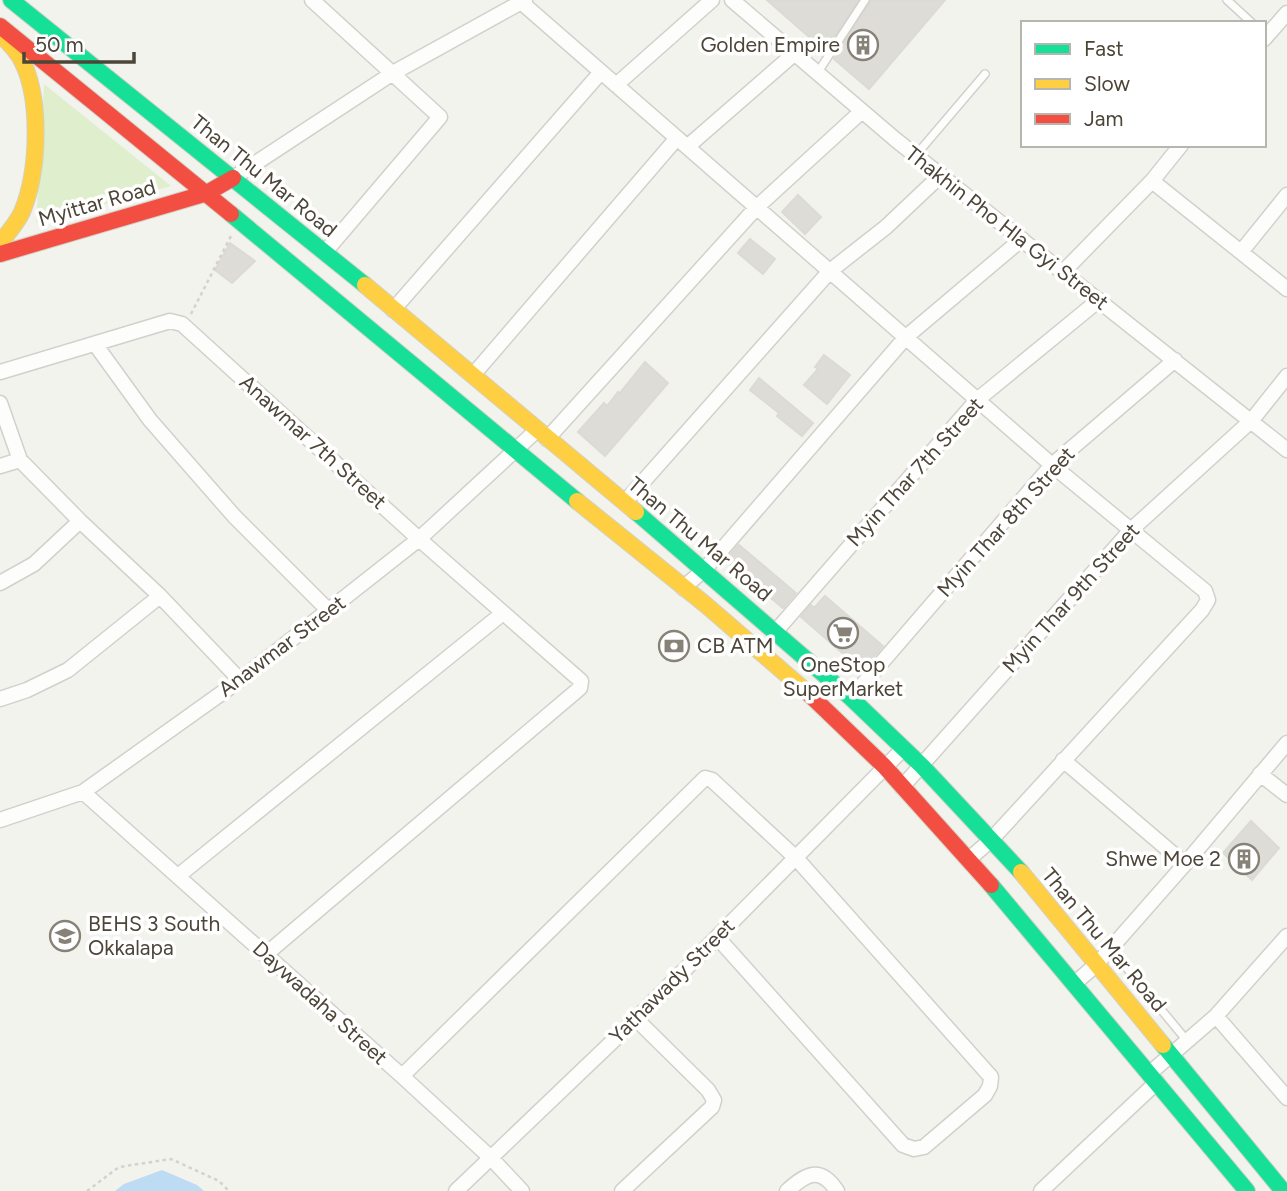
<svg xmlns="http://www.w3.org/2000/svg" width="1287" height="1191" viewBox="0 0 1287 1191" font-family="Figtree,sans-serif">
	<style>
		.green { fill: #dfefce }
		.water { fill: #bddbf3 }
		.building { fill: #dddcd6; stroke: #dcdad4; stroke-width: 2 }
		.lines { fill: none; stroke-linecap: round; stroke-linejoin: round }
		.lane-casing { stroke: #d2d0cb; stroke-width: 10 }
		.street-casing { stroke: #d2d0cb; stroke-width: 17 }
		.fast-casing { stroke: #d3d0c5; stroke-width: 18 }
		.slow-casing { stroke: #d3d0c5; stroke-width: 18 }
		.jam-casing { stroke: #d3d0c5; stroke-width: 18 }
		.path { stroke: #d3d2cc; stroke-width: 2.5; stroke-dasharray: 3.5 3.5; stroke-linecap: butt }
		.lane { stroke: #fdfdfc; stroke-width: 7 }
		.street { stroke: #fdfdfc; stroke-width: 14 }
		.fast { stroke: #16e098; stroke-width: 16 }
		.slow { stroke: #ffcf43; stroke-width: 16 }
		.jam { stroke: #f24e42; stroke-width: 16 }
		.labels { text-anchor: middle; stroke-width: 7; stroke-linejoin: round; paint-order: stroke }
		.poi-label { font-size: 21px; fill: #4c4538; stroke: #fff; text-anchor: end }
		.street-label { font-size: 21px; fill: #4c4538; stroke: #fff }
	</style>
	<rect width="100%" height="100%" fill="#f3f3ee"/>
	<path class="green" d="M 44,84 L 171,186 L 36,223 Z"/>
	<path class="water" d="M 162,1170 L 197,1185 L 204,1191 L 115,1191 L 124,1184 Z"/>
	<path class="building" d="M 767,0 L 858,0 L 825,51 Z
		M 871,0 L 945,0 L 869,89 L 834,59 Z
		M 798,195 L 821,217 L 805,234 L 782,212 Z
		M 750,239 L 775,259 L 763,274 L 738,253 Z
		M 230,243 L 255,261 L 232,283 L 215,270 Z
		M 824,355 L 850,375 L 827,404 L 804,385 L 818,369 L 815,367 Z
		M 645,362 L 668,383 L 605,456 L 578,432 L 604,403 L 607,406 L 618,392 L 620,393 Z
		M 759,378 L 813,423 L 802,436 L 777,416 L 779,413 L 750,390 Z
		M 739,545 L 796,593 L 783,608 L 725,560 Z
		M 825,596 L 883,646 L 862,670 L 801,617 L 811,605 L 814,608 Z
		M 1251,821 L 1279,848 L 1252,880 L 1223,853 Z"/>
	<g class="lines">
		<g class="lane-casing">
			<path id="lane" d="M 1227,0 L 1252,23
				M 818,72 L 865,0
				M 916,155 L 985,74
				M 1111,949 L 1188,1042"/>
		</g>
		<g class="street-casing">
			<path id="street" d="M 312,0 L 440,117 L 325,252
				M 732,0 L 896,140 L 1287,450
				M 521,2 L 1052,465 L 1205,591 L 1208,600 L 1202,610 L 991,840 L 969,859
				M 1264,39 L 1287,13
				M 616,85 L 712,0
				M 687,147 L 795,53
				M 233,178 L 393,73 L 525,0
				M 1152,181 L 1287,289
				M 1241,252 L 1287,195
				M 1063,272 L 1152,181 L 1181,145
				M 393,310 L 601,72
				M 95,344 L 150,420 L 234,516 L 329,611
				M 0,372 L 170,321 L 182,324 L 419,539 L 581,681 L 580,688 L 265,955
				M 473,375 L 677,138
				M 0,403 L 20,460 L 80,521 L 160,596 L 240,680
				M 547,439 L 756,208 L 862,111
				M 0,466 L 20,460
				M 625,502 L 830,271 L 886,227 L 941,175
				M 0,583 L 34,564 L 80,521
				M 683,588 L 705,569 L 906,337 L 1022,239
				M 776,631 L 977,400 L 1099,300
				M 851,698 L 1052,465 L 1175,360
				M 0,699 L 27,690 L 68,670 L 160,596
				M 1063,760 L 1185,864
				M 1260,774 L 1287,795
				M 902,787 L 1132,529 L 1252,420 L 1287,376
				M 83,792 L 402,1076 L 491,1158 L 522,1191
				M 0,820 L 83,792 L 240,680 L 419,539 L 537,430
				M 178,876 L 503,613
				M 1075,983 L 1097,964 L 1185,864 L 1287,743
				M 1216,1016 L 1287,1098
				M 1150,1073 L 1216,1016 L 1287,936
				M 402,1076 L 705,778 L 712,780 L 796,858 L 991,1077 L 990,1086 L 985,1095 L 924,1147 L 914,1149 L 903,1145 L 717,937
				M 456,1191 L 636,1019 L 903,749
				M 622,1191 L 712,1107 L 714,1100 L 708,1090 L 636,1019
				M 787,1191 C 806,1174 820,1165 837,1191
				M 1041,1191 L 1157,1082"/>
		</g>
		<g class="fast-casing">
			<path id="fast" d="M 11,0 L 365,285
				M 231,214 L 577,501
				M 636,512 L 851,698 L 922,766 L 1021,872
				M 991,885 L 1247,1191
				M 1163,1045 L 1283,1191"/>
		</g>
		<g class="slow-casing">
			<path id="slow" d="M 0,243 C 8,233 17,223 22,212 C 39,171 42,96 20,57 C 16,51 11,45 6,40
				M 365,285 L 636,512
				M 577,501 L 706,605 L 808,693
				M 1021,872 L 1163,1045"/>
		</g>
		<g class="jam-casing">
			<path id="jam" d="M 0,26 L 231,214
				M 0,254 L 207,193 L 233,178
				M 808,693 L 884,766 L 991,885"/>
		</g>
		<path class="path" d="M 191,314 L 231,236
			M 87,1191 L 119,1167 L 171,1159 L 219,1181 L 229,1191"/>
		<use href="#lane" class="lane"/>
		<use href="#street" class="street"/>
		<use href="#fast" class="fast"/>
		<use href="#slow" class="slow"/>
		<use href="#jam" class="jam"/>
	</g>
	<defs>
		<g id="building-ring" transform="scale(1.575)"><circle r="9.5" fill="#fff" stroke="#868278" stroke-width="1.5"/><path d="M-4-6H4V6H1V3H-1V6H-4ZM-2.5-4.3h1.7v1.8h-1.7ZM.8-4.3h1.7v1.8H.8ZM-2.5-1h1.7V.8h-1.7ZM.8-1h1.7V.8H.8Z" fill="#868278"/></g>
		<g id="supermarket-ring" transform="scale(1.575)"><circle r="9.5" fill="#fff" stroke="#868278" stroke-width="1.5"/><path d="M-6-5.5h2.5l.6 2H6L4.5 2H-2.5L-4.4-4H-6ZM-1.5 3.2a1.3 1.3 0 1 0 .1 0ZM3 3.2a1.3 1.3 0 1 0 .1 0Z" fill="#868278"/></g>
		<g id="bank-ring" transform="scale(1.575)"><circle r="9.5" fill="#fff" stroke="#868278" stroke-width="1.5"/><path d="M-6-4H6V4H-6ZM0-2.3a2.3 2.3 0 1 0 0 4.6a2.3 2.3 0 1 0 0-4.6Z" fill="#868278"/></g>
		<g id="school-ring" transform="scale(1.575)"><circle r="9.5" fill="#fff" stroke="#868278" stroke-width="1.5"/><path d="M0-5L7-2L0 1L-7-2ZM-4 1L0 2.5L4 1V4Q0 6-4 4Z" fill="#868278"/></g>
	</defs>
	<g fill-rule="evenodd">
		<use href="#building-ring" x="863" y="45"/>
		<use href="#supermarket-ring" x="843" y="633"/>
		<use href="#bank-ring" x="674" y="646"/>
		<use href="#building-ring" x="1244" y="859"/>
		<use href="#school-ring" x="65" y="936"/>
	</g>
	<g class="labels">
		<g class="poi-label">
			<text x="840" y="52">Golden Empire</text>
			<text x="697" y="653" text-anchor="start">CB ATM</text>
			<text x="843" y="672" text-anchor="middle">OneStop<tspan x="843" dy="24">SuperMarket</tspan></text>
			<text x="1221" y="866">Shwe Moe 2</text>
			<text x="88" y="931" text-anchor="start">BEHS 3 South<tspan x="88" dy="24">Okkalapa</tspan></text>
		</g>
		<g class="street-label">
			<text transform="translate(264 176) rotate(39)" y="7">Than Thu Mar Road</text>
			<text transform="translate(97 203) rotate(-16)" y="7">Myittar Road</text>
			<text transform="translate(1007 228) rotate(38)" y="7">Thakhin Pho Hla Gyi Street</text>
			<text transform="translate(313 442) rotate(42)" y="7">Anawmar 7th Street</text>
			<text transform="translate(915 472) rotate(-48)" y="7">Myin Thar 7th Street</text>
			<text transform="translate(1006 522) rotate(-48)" y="7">Myin Thar 8th Street</text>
			<text transform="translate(700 539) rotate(40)" y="7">Than Thu Mar Road</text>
			<text transform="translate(1071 598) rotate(-48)" y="7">Myin Thar 9th Street</text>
			<text transform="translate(282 646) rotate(-37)" y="7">Anawmar Street</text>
			<text transform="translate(1104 940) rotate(50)" y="7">Than Thu Mar Road</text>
			<text transform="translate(672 981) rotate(-45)" y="7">Yathawady Street</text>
			<text transform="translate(320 1003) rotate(42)" y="7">Daywadaha Street</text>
		</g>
	</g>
	<rect x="1021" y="21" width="245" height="126" fill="#ffffff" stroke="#b7b5af" stroke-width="2"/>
	<rect x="1035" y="44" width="35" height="10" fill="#16e098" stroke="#b7b5af" stroke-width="2"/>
	<text x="1084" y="56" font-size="21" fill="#4c4538">Fast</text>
	<rect x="1035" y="79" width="35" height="10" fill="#ffcf43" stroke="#b7b5af" stroke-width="2"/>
	<text x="1084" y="91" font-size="21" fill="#4c4538">Slow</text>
	<rect x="1035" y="114" width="35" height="10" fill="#f24e42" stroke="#b7b5af" stroke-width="2"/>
	<text x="1084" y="126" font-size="21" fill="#4c4538">Jam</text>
	<path d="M24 52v10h110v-10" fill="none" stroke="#4c4538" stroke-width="3.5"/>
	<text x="35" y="52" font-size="21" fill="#4c4538" stroke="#ffffff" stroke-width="5" paint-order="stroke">50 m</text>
</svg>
